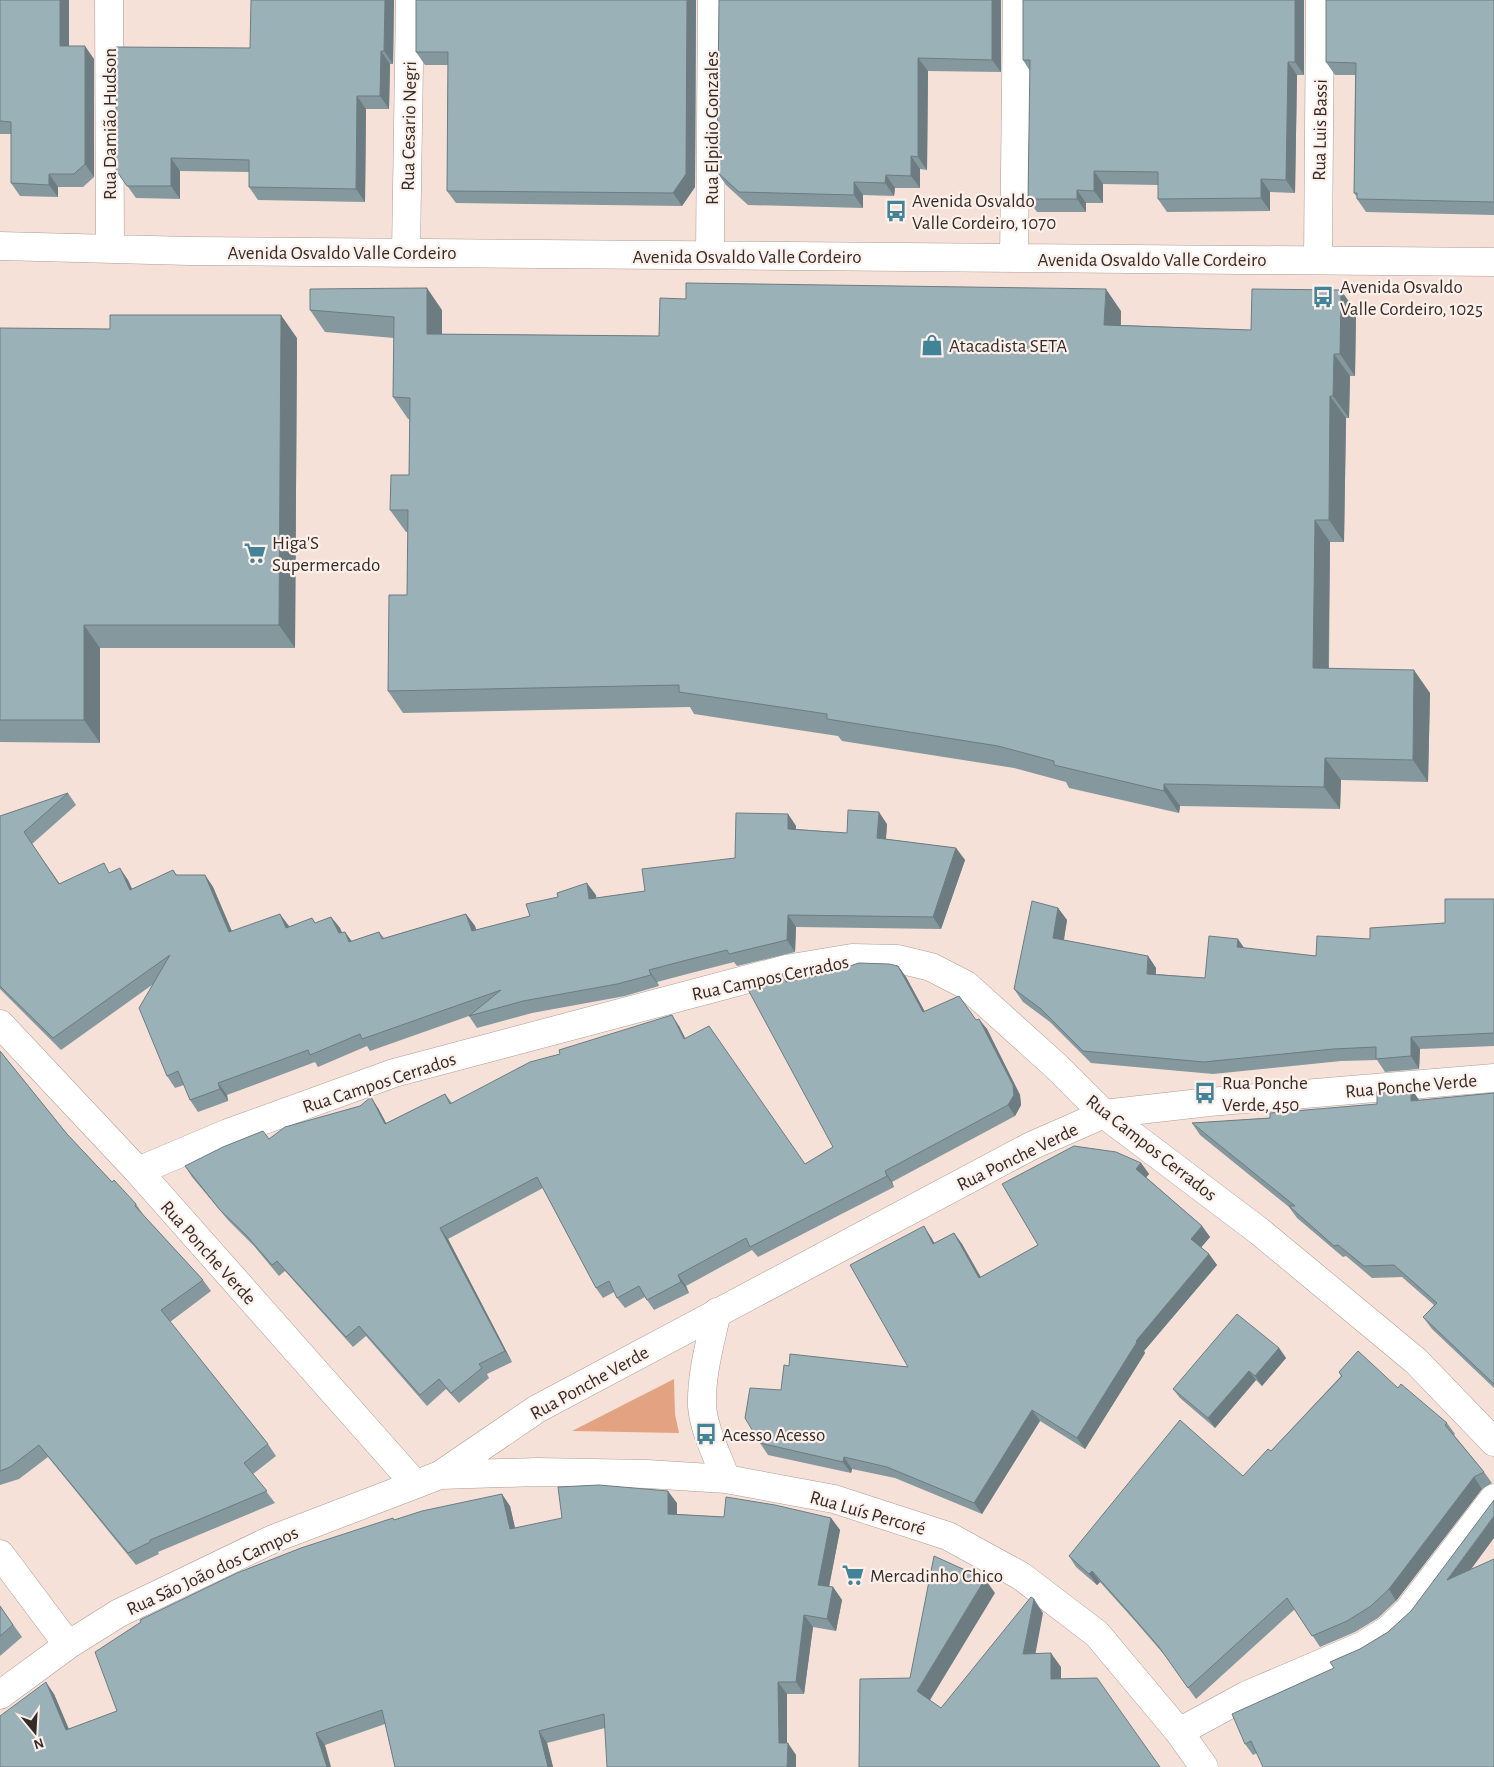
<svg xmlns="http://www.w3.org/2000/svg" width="1494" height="1767" viewBox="0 0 1494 1767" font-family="'Alegreya Sans',sans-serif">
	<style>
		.grass { fill: #e3a383 }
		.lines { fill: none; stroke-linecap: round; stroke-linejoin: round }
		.minor-casing { stroke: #af9c93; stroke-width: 29 }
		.minor { stroke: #fff; stroke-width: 28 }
		.wall { fill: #85989e }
		.shaded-wall { fill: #6c7c81 }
		.building { fill: #9bb1b8; stroke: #6c7c81 }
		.labels { text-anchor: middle; stroke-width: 4.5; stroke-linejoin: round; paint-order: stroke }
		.street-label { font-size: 19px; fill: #342c28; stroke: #fdf0eb }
		.poi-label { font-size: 19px; fill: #342c28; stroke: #fdf0eb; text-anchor: start }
	</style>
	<rect width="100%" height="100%" fill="#f6e1d8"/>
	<path class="grass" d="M 674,1379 L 675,1414 L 679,1433 L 572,1431 Z"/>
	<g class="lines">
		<g class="minor-casing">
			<path id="minor" d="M 109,0 L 110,247
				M 0,246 L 189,251 L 1494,262
				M 406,252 L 410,0
				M 710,255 L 712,0
				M 1014,258 L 1017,0
				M 1318,260 L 1320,0
				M 0,1024 L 138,1171 L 415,1484
				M 138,1171 L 228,1133 L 394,1073 L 786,969 L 852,958 L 898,959 L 931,967 L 966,985 L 1057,1067 L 1104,1114 L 1259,1231 L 1416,1361 L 1494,1442
				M 717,1312 C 710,1343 701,1375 702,1406 C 704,1431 718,1457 726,1479
				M 440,1475 L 537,1472 L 647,1474 L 726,1479 L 834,1499 L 948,1536 L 1021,1576 L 1097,1634 L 1179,1732 L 1204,1767
				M 0,1554 L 68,1645
				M 0,1695 L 68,1645 L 119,1613 L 273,1539 L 440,1475 L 537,1409 L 1031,1146 L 1104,1114 L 1209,1102 L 1494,1078
				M 1179,1732 L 1247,1695 L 1362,1646 L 1388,1630 L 1408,1611 L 1494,1498"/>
		</g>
		<use href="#minor" class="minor"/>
	</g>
	<path class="wall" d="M 0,0 L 69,0 L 69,46 L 94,59 L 94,177 L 83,187 L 58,187 L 58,197 L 20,196 L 11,183 L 11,134 L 0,134 Z
		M 394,0 L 393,64 L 390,64 L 389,109 L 366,109 L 365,202 L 258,200 L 249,187 L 249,172 L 180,171 L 180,199 L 136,198 L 116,170 L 250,48 Z
		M 416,0 L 696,0 L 695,187 L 682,206 L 456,203 L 447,191 L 448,65 L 425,65 L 416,52 Z
		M 1001,0 L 1001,72 L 928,71 L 927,170 L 920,169 L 920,188 L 895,188 L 894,196 L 863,195 L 863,208 L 748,205 L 726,185 L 717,172 Z
		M 1023,0 L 1304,0 L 1304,75 L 1297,75 L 1295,193 L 1270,192 L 1270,211 L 1167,212 L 1158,199 L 1158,185 L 1103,184 L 1103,203 L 1086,203 L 1086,212 L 1037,212 L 1028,199 L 1030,71 L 1023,60 Z
		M 1494,0 L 1494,215 L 1366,212 L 1357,199 L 1357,197 L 1354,193 L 1355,75 L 1335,75 L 1326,62 Z
		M 310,310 L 442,310 L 442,334 L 659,336 L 1121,311 L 1121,325 L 1251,330 L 1356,312 L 1355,376 L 1350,376 L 1349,418 L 1346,418 L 1344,542 L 1330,542 L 1329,668 L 1430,693 L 1428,782 L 1341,780 L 1340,809 L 1180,806 L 1179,813 L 1069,788 L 1066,782 L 1014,768 L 842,741 L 838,736 L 694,714 L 690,707 L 403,713 L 388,691 L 407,595 L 408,532 L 406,532 L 390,510 L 409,475 L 410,419 L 408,419 L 393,397 L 394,338 L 325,332 Z
		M 0,328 L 110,329 L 297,338 L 295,648 L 100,648 L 100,743 L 0,742 Z
		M 68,793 L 76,805 L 32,844 L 60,884 L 111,873 L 128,880 L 132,889 L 173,870 L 177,875 L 205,875 L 213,887 L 232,931 L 289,926 L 316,923 L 331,917 L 340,928 L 342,933 L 345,932 L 352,942 L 379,932 L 384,938 L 466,914 L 475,926 L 476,930 L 530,916 L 596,895 L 596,898 L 645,891 L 735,858 L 788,814 L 796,826 L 796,829 L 847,833 L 887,824 L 886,839 L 956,848 L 965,860 L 941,929 L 796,927 L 795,952 L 737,966 L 734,962 L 691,973 L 657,982 L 659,986 L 625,996 L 532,1013 L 477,1028 L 469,1016 L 370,1051 L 367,1046 L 318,1067 L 315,1062 L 227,1095 L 228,1101 L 198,1112 L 190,1100 L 184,1085 L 175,1088 L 167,1076 L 152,985 L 61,1050 L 0,989 L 0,816 Z
		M 1494,899 L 1494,1046 L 1420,1049 L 1419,1069 L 1385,1072 L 1377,1060 L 1341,1061 L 1213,1074 L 1091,1063 L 1050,1022 L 1023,1002 L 1014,989 L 1058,908 L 1067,920 L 1064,940 L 1148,956 L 1156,968 L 1156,974 L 1205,978 L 1244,948 L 1316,956 L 1370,939 L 1445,923 Z
		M 898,966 L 906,977 L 925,1012 L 976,1020 L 987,1029 L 1020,1095 L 1021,1105 L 1015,1116 L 892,1182 L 894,1187 L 758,1257 L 752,1250 L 686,1286 L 689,1293 L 654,1310 L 645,1297 L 625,1308 L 617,1298 L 614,1292 L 603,1298 L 596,1288 L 543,1188 L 448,1239 L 512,1362 L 487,1374 L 489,1378 L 459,1403 L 446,1389 L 427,1406 L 366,1336 L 353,1347 L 285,1271 L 279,1276 L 254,1246 L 228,1220 L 192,1177 L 185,1166 L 269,1139 L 378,1108 L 386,1123 L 445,1094 L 452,1103 L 679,1026 L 685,1038 L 805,1164 L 833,1147 L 786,973 L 792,981 Z
		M 0,1051 L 67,1134 L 112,1182 L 136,1204 L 144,1216 L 203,1280 L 211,1291 L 170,1322 L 268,1444 L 276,1456 L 253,1474 L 275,1503 L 158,1552 L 159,1554 L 136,1565 L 48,1457 L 19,1479 L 0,1485 Z
		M 1494,1093 L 1494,1388 L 1432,1329 L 1423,1317 L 1434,1305 L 1402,1277 L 1372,1278 L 1346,1256 L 1343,1257 L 1297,1218 L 1289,1207 L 1200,1135 L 1192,1123 L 1270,1118 L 1377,1104 Z
		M 1141,1163 L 1149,1174 L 1146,1177 L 1202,1226 L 1210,1237 L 1201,1247 L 1209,1254 L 1217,1265 L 1144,1351 L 1145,1353 L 1085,1449 L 1040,1421 L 982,1514 L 895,1478 L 852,1469 L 851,1473 L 768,1455 L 760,1443 L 781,1390 L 908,1367 L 931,1237 L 934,1243 L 954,1233 L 962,1244 L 981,1277 L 1038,1245 Z
		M 1279,1348 L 1286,1358 L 1262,1386 L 1256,1380 L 1215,1428 L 1180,1398 L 1173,1389 Z
		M 1339,1372 L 1398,1388 L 1447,1423 L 1455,1434 L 1454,1435 L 1484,1472 L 1492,1483 L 1482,1489 L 1396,1601 L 1378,1618 L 1355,1632 L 1320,1647 L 1295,1609 L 1196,1699 L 1167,1658 L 1135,1621 L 1100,1582 L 1097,1585 L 1076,1567 L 1069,1556 L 1243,1476 L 1271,1451 L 1341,1376 Z
		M 677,1503 L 677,1514 L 724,1517 L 831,1518 L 840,1530 L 829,1587 L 833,1587 L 842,1600 L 836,1631 L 813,1627 L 804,1694 L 787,1694 L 787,1743 L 796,1755 L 605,1728 L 547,1743 L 553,1767 L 395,1767 L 385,1724 L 325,1745 L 0,1767 L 54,1694 L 69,1729 L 117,1711 L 394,1520 L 510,1506 L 515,1528 Z
		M 1494,1538 L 1257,1753 L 1253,1755 L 1245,1744 L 1334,1668 L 1360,1649 L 1388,1632 Z
		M 0,1606 L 22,1637 L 0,1656 Z"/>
	<path class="shaded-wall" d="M 60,0 L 69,0 L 69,59 L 60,46 Z
		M 385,0 L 394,0 L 393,64 L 384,51 Z
		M 687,0 L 696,0 L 695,187 L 682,206 L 673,193 Z
		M 992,0 L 1001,0 L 1001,72 L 992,60 Z
		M 1295,0 L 1304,0 L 1304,75 L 1295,62 Z
		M 85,46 L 94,59 L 94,177 L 85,164 Z
		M 381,51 L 390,64 L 389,109 L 380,96 Z
		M 918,58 L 928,71 L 927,170 L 918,157 Z
		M 1288,62 L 1297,75 L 1295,193 L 1286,180 Z
		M 357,96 L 366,109 L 365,202 L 356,189 Z
		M 911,156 L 920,169 L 920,188 L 911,176 Z
		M 171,158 L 180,171 L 180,199 L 171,186 Z
		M 1094,171 L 1103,184 L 1103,203 L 1094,191 Z
		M 49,174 L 58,187 L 58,197 L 49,185 Z
		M 886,175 L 895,188 L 894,196 L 885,183 Z
		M 1261,179 L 1270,192 L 1270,211 L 1261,198 Z
		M 854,182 L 863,195 L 863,208 L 854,195 Z
		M 1077,190 L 1086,203 L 1086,212 L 1077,199 Z
		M 427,288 L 442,310 L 442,356 L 427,334 Z
		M 1106,289 L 1121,311 L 1120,347 L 1104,325 Z
		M 1341,290 L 1356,312 L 1355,376 L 1340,354 Z
		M 281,315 L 297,338 L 295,648 L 279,625 Z
		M 1334,354 L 1350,376 L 1349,418 L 1333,396 Z
		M 1330,396 L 1346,418 L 1344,542 L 1329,520 Z
		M 1315,520 L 1330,542 L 1328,690 L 1313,668 Z
		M 84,625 L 100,648 L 100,743 L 84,720 Z
		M 1414,670 L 1430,693 L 1428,782 L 1413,760 Z
		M 1325,758 L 1341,780 L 1340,809 L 1324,787 Z
		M 1164,784 L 1180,806 L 1179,813 L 1164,791 Z
		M 879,812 L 887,824 L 885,850 L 877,838 Z
		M 788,814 L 796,826 L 796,841 L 788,829 Z
		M 956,848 L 965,860 L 941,929 L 933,917 Z
		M 120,868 L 128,880 L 138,902 L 130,890 Z
		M 205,875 L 213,887 L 237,944 L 229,932 Z
		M 587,883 L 596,895 L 598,911 L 589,899 Z
		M 1058,908 L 1067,920 L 1062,950 L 1053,938 Z
		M 280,914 L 289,926 L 294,939 L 286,928 Z
		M 466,914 L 475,926 L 480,943 L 472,931 Z
		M 788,915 L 796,927 L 795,952 L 787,940 Z
		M 331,917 L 340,928 L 347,945 L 339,933 Z
		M 345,932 L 353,943 L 349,942 Z
		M 1238,939 L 1247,952 L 1237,947 Z
		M 1148,956 L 1156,968 L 1155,986 L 1147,974 Z
		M 898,966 L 906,977 L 931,1023 L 923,1012 Z
		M 649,970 L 657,982 L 659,986 L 651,975 Z
		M 786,973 L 794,984 L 786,982 Z
		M 672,1015 L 679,1026 L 691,1050 L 684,1039 Z
		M 979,1019 L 987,1029 L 1020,1095 L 1021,1105 L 1015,1116 L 1008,1105 Z
		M 1411,1037 L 1420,1049 L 1419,1069 L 1411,1056 Z
		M 218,1083 L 227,1095 L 228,1101 L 220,1089 Z
		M 1411,1088 L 1419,1100 L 1411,1101 Z
		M 371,1097 L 378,1108 L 392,1134 L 385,1124 Z
		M 1141,1163 L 1149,1174 L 1144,1180 L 1136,1169 Z
		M 885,1171 L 892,1182 L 894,1187 L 887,1176 Z
		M 924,1226 L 931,1237 L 941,1255 L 933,1244 Z
		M 1202,1226 L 1210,1237 L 1199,1250 L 1191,1239 Z
		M 440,1228 L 448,1239 L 512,1362 L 505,1351 Z
		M 954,1233 L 962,1244 L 987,1289 L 979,1278 Z
		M 1209,1254 L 1217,1265 L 1144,1351 L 1145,1353 L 1085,1449 L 1077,1438 L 1136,1341 Z
		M 678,1275 L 686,1286 L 689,1293 L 681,1282 Z
		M 1279,1348 L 1286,1358 L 1262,1386 L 1255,1376 Z
		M 1249,1371 L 1256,1380 L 1215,1428 L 1208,1418 Z
		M 1032,1410 L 1040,1421 L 982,1514 L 974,1503 Z
		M 844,1457 L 852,1469 L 851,1473 L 843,1462 Z
		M 1474,1477 L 1482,1489 L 1396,1601 L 1389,1589 Z
		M 668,1491 L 677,1503 L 677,1526 L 668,1514 Z
		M 502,1494 L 510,1506 L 518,1541 L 510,1529 Z
		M 1494,1516 L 1494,1538 L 1455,1591 L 1447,1580 Z
		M 831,1518 L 840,1530 L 827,1597 L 818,1585 Z
		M 1092,1571 L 1100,1582 L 1097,1585 L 1089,1574 Z
		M 985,1579 L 995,1593 L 927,1705 L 917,1691 Z
		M 833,1587 L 842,1600 L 836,1631 L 827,1619 Z
		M 1034,1599 L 1043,1613 L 1033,1667 L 1023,1654 Z
		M 804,1615 L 813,1627 L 804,1694 L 796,1682 Z
		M 1051,1653 L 1061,1667 L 1061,1693 L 1051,1679 Z
		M 46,1682 L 54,1694 L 74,1742 L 66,1730 Z
		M 778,1682 L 787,1694 L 787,1755 L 779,1743 Z
		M 539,1731 L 547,1743 L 553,1767 L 548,1767 Z
		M 316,1733 L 325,1745 L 331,1767 L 327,1767 Z
		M 788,1743 L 796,1755 L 796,1767 L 787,1767 Z"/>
	<path class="building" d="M 0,0 L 60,0 L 60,46 L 85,46 L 85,164 L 74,174 L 49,174 L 49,185 L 11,183 L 11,122 L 0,121 Z
		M 251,0 L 385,0 L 384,51 L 381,51 L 380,96 L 357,96 L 356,189 L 249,187 L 249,160 L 171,158 L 171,186 L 127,186 L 116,170 L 116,47 L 250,48 Z
		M 416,0 L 687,0 L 686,174 L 673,193 L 447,191 L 448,52 L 416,52 Z
		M 719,0 L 992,0 L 992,60 L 918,58 L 918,157 L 911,156 L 911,176 L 886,175 L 885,183 L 854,182 L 854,195 L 739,192 L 717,172 Z
		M 1023,0 L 1295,0 L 1295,62 L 1288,62 L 1286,180 L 1261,179 L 1261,198 L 1158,199 L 1158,172 L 1094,171 L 1094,191 L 1077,190 L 1077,199 L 1028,199 L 1030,60 L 1023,60 Z
		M 1326,0 L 1494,0 L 1494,202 L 1357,199 L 1357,193 L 1354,193 L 1356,63 L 1326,62 Z
		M 686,283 L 1106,289 L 1104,325 L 1251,330 L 1252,289 L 1341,290 L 1340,354 L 1334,354 L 1333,396 L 1330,396 L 1329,520 L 1315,520 L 1313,668 L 1414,670 L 1413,760 L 1325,758 L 1324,787 L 1164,784 L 1164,791 L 1054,765 L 1054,761 L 998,746 L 827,719 L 827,714 L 679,692 L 679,685 L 388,691 L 389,595 L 407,595 L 408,510 L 390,510 L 391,475 L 409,475 L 410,398 L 393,397 L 394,317 L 310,310 L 310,289 L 427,288 L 427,334 L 659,336 L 660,298 L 686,299 Z
		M 110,315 L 281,315 L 279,625 L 84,625 L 84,720 L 0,720 L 0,328 L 110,329 Z
		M 68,793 L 24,832 L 59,884 L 104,863 L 109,873 L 120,868 L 130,890 L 173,870 L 176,875 L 205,875 L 229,932 L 280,914 L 286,928 L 312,918 L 315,923 L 331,917 L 339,933 L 345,932 L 349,942 L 379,932 L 382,939 L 466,914 L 472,931 L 530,916 L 526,904 L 558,897 L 557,893 L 587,883 L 589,899 L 645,891 L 642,869 L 735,858 L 736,813 L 788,814 L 788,829 L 847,833 L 848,810 L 879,812 L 877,838 L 956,848 L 933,917 L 788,915 L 787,940 L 729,954 L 727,950 L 683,961 L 649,970 L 651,975 L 617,984 L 523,1001 L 469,1016 L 501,990 L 362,1039 L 360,1034 L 310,1055 L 308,1050 L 218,1083 L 220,1089 L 190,1100 L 178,1071 L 167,1076 L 139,1008 L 170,955 L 53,1038 L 0,986 L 0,816 Z
		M 1445,899 L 1494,899 L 1494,1033 L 1411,1037 L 1411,1056 L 1376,1059 L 1376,1047 L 1333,1049 L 1204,1062 L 1083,1051 L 1041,1009 L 1014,989 L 1032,901 L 1058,908 L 1053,938 L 1148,956 L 1147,974 L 1205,978 L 1209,936 L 1238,939 L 1237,947 L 1316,956 L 1317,936 L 1370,939 L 1370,928 L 1445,923 Z
		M 859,963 L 889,964 L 898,966 L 923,1012 L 959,996 L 976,1020 L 979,1019 L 1013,1085 L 1014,1095 L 1008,1105 L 885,1171 L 887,1176 L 750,1247 L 746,1238 L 678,1275 L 681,1282 L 647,1300 L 639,1286 L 617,1298 L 609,1281 L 596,1288 L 537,1177 L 440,1228 L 505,1351 L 479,1364 L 482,1368 L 451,1393 L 439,1379 L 420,1395 L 359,1326 L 346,1337 L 277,1261 L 272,1265 L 246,1235 L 220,1210 L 185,1166 L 223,1147 L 263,1131 L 269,1139 L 285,1127 L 360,1106 L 371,1097 L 385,1124 L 445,1094 L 450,1104 L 530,1062 L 560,1054 L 559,1050 L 672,1015 L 684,1039 L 709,1026 L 805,1164 L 833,1147 L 745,984 L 786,973 L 786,982 L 825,974 Z
		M 0,1051 L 67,1134 L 112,1182 L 114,1180 L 136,1204 L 135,1206 L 203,1280 L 161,1310 L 268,1444 L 244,1463 L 267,1491 L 150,1540 L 150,1542 L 128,1553 L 39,1445 L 10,1467 L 0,1471 Z
		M 1411,1088 L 1411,1101 L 1494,1093 L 1494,1384 L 1423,1317 L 1437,1303 L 1394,1265 L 1364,1266 L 1338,1245 L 1334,1246 L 1289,1206 L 1295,1206 L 1192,1123 L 1270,1118 L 1270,1113 L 1377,1104 L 1377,1091 Z
		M 1074,1146 L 1116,1152 L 1141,1163 L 1136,1169 L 1202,1226 L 1191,1239 L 1209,1254 L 1136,1341 L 1137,1342 L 1077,1438 L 1032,1410 L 974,1503 L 887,1467 L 844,1457 L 843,1462 L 760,1443 L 745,1418 L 750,1388 L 781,1390 L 784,1365 L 789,1366 L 790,1354 L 908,1367 L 850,1265 L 924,1226 L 933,1244 L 954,1233 L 979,1278 L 1038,1245 L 1002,1184 Z
		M 1237,1314 L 1279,1348 L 1255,1376 L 1249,1371 L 1208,1418 L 1173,1389 Z
		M 1358,1351 L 1398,1388 L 1401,1384 L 1447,1423 L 1445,1425 L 1484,1472 L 1474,1477 L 1389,1589 L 1371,1606 L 1347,1621 L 1312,1636 L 1287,1598 L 1188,1688 L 1159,1647 L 1127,1610 L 1092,1571 L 1089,1574 L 1069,1556 L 1180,1420 L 1243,1476 L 1268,1449 L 1271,1451 L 1342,1376 L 1339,1372 Z
		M 599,1485 L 668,1491 L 668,1514 L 724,1517 L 726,1497 L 775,1505 L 831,1518 L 818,1585 L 833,1587 L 827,1619 L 804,1615 L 796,1682 L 778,1682 L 779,1743 L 788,1743 L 787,1767 L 607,1767 L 604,1714 L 539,1731 L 548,1767 L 395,1767 L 382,1710 L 316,1733 L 327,1767 L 0,1767 L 0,1716 L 46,1682 L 66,1730 L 117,1711 L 95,1652 L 141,1622 L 140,1620 L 237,1573 L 301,1548 L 393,1518 L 394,1520 L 422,1511 L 502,1494 L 510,1529 L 562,1518 L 558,1487 Z
		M 1494,1500 L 1494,1516 L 1447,1580 L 1494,1559 L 1494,1767 L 1263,1767 L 1251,1741 L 1245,1744 L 1232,1714 L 1334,1668 L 1330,1662 L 1360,1649 L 1388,1632 L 1411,1611 Z
		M 934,1556 L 985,1579 L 917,1691 L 941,1708 L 1031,1597 L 1034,1599 L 1023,1654 L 1051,1653 L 1051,1679 L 1097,1678 L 1160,1767 L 859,1767 L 860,1679 L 910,1678 Z
		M 0,1606 L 13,1625 L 0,1636 Z"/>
	<defs>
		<g id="bus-bare" transform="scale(1.725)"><path d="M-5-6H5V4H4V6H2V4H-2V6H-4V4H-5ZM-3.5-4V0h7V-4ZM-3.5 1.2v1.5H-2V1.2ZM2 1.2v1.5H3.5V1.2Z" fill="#438397" stroke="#fdf0eb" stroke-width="2.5" paint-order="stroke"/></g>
		<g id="shop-bare" transform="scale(1.725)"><path d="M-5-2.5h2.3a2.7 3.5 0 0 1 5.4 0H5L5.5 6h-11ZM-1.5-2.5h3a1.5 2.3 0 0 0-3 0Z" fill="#438397" stroke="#fdf0eb" stroke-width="2.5" paint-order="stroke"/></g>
		<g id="supermarket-bare" transform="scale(1.725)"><path d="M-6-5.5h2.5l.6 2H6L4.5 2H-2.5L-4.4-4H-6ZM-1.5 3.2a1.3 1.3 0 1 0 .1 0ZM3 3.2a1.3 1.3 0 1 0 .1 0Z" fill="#438397" stroke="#fdf0eb" stroke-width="2.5" paint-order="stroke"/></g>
	</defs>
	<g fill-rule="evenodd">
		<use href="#bus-bare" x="896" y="211"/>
		<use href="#bus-bare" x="1323" y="297"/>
		<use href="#shop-bare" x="932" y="345"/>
		<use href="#supermarket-bare" x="255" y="553"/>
		<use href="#bus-bare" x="1205" y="1093"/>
		<use href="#bus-bare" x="706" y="1434"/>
		<use href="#supermarket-bare" x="853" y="1575"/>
	</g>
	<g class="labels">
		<g class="street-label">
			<text transform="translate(109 124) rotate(-90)" y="7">Rua Damião Hudson</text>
			<text transform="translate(408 126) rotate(-89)" y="7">Rua Cesario Negri</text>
			<text transform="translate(711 128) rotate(-90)" y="7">Rua Elpidio Gonzales</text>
			<text transform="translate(1319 130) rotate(-89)" y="7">Rua Luis Bassi</text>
			<text x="342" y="259">Avenida Osvaldo Valle Cordeiro</text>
			<text x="747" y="263">Avenida Osvaldo Valle Cordeiro</text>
			<text x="1152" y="266">Avenida Osvaldo Valle Cordeiro</text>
			<text transform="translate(770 977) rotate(-12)" y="7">Rua Campos Cerrados</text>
			<text transform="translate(379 1082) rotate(-18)" y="7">Rua Campos Cerrados</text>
			<text transform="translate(1411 1085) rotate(-5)" y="7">Rua Ponche Verde</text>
			<text transform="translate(1152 1147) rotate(38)" y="7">Rua Campos Cerrados</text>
			<text transform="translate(1017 1156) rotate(-26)" y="7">Rua Ponche Verde</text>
			<text transform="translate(209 1252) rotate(48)" y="7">Rua Ponche Verde</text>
			<text transform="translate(589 1382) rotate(-29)" y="7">Rua Ponche Verde</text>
			<text transform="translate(868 1512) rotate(16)" y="7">Rua Luís Percoré</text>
			<text transform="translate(212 1570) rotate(-25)" y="7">Rua São João dos Campos</text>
		</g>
		<g class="poi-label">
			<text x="912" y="207">Avenida Osvaldo<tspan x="912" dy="22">Valle Cordeiro, 1070</tspan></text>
			<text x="1340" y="293">Avenida Osvaldo<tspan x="1340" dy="22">Valle Cordeiro, 1025</tspan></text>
			<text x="949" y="352">Atacadista SETA</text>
			<text x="272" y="549">Higa'S<tspan x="272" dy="22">Supermercado</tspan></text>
			<text x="1222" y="1089">Rua Ponche<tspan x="1222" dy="22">Verde, 450</tspan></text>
			<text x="722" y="1441">Acesso Acesso</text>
			<text x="870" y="1582">Mercadinho Chico</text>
		</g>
	</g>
	<g transform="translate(35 1732) rotate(162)" stroke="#fdf0eb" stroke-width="4" paint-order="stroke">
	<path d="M0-4L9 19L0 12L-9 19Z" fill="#342c28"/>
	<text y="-8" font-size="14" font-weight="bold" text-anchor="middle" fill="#342c28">N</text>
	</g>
</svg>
